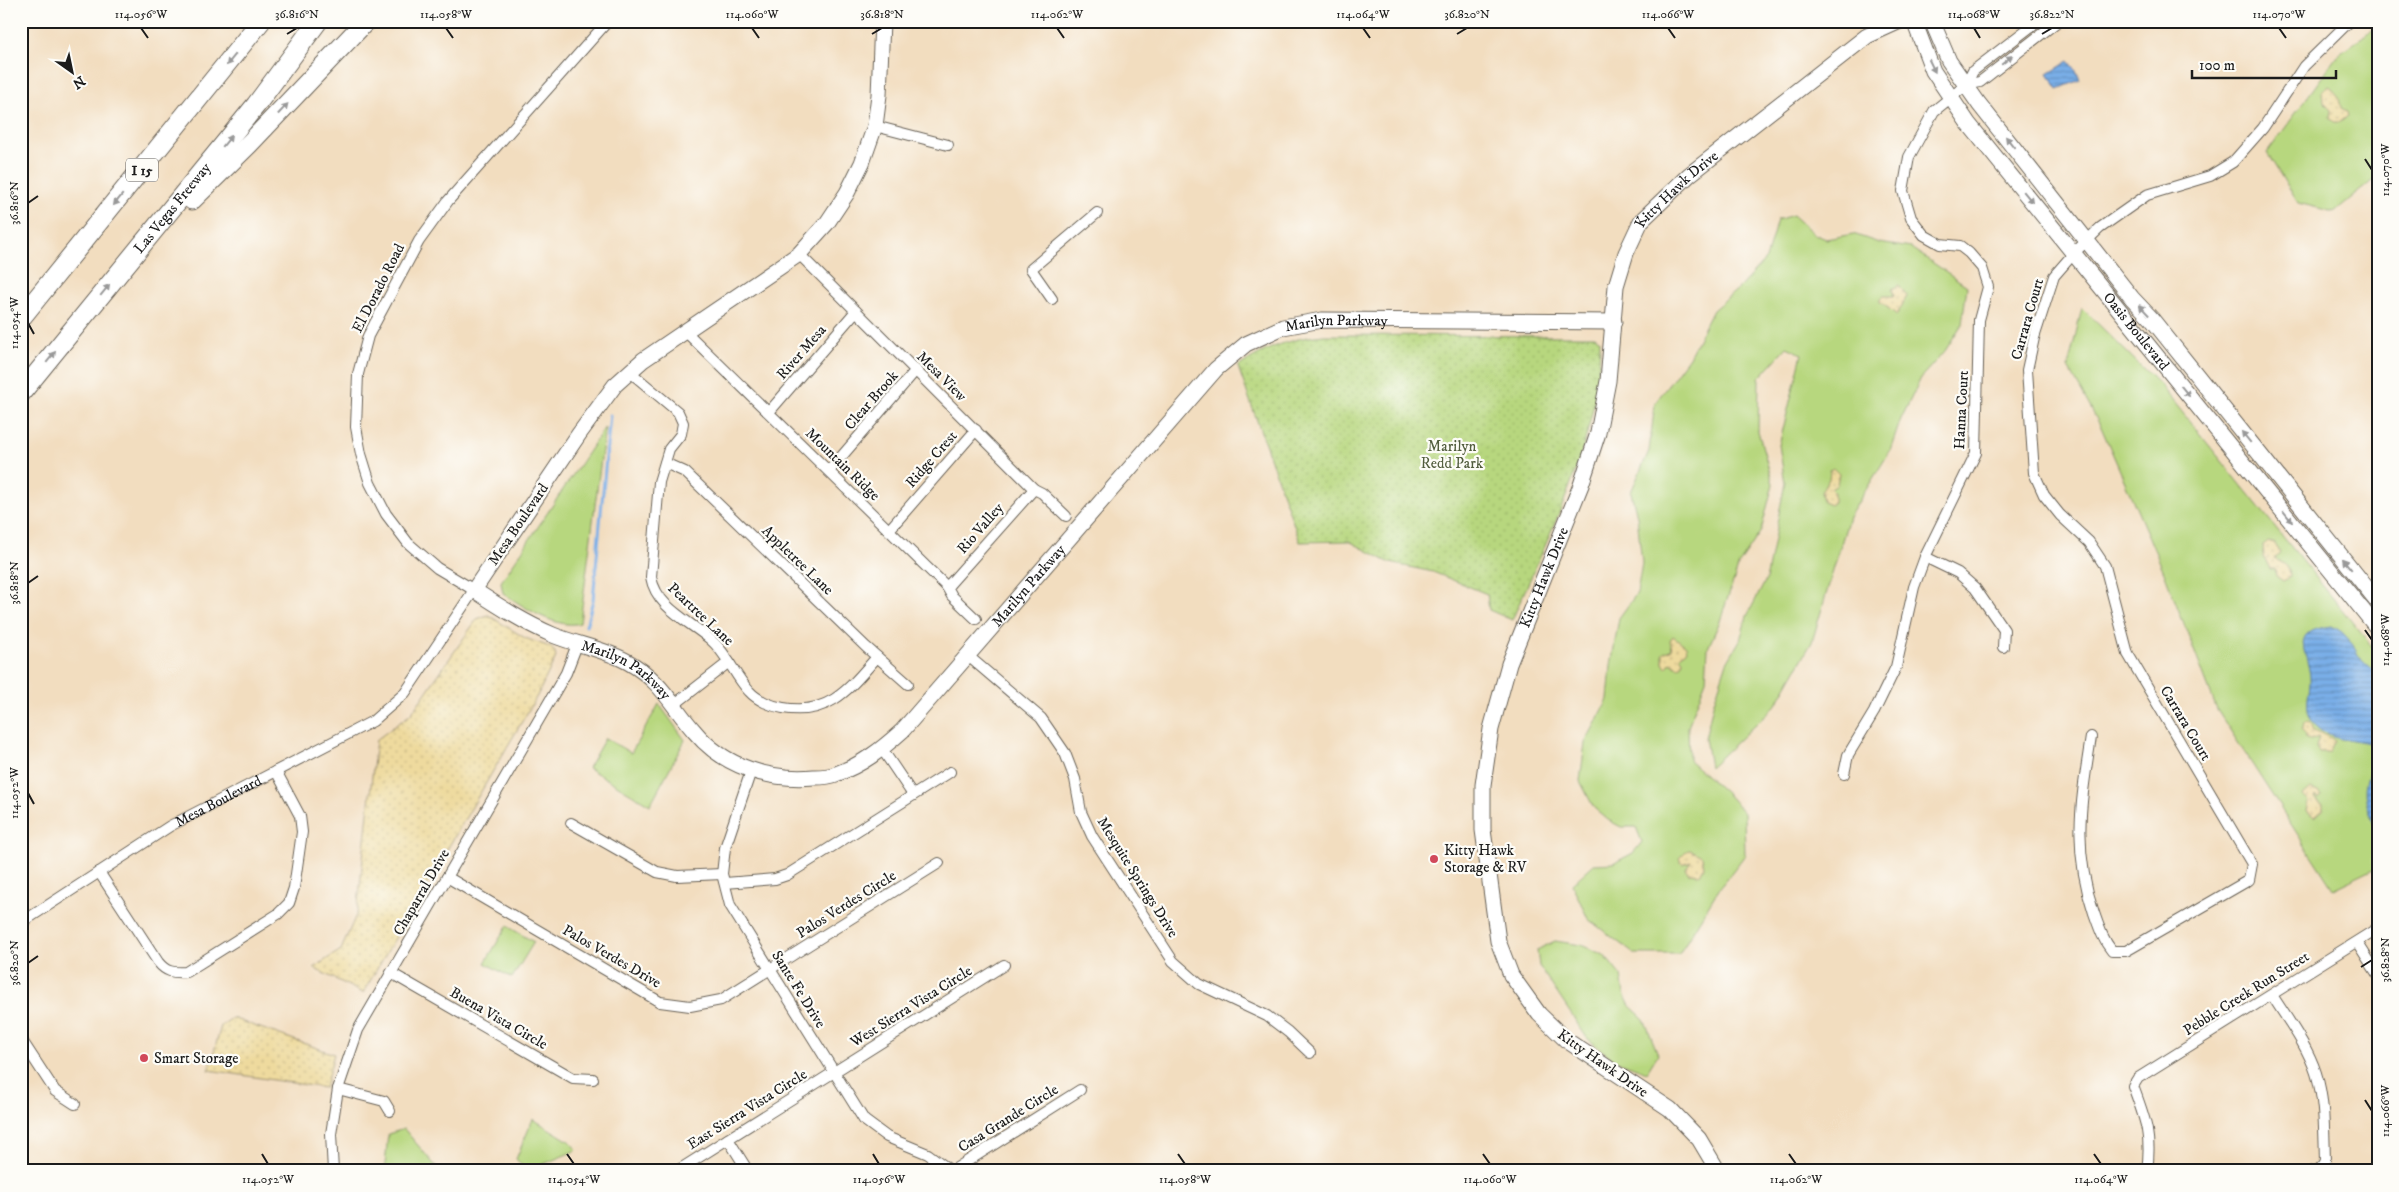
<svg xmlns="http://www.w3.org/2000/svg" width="2399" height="1192" viewBox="0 0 2399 1192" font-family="'IM FELL DW Pica',serif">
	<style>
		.grass { fill: #b7d77e; stroke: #6a7a4d }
		.sand { fill: url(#sand-dots); stroke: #857b5d }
		.park { fill: url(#park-dots); stroke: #6a7a4d }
		.water { fill: url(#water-rules); stroke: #4b6682 }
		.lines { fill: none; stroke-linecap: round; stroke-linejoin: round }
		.stream { stroke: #7aafe8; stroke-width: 3 }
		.street-casing { stroke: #676055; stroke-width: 12 }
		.secondary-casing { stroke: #676055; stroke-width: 17 }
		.highway-casing { stroke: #676055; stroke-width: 21 }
		.street { stroke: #fff; stroke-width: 10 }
		.secondary { stroke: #fff; stroke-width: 15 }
		.highway { stroke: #fff; stroke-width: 19 }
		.oneway { fill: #999 }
		.ticks { fill: none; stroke: #1c1c1c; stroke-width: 2 }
		.poi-dot { fill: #d1495b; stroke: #fdfcf7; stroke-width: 2 }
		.labels { text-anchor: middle; stroke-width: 4.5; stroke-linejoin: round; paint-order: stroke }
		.shield { fill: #fdfcf7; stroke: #605f5e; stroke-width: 1 }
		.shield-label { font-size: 14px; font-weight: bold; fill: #1c1c1c }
		.street-label { font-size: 15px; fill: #1c1c1c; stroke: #fdfcf7 }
		.park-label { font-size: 15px; fill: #525d3e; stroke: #fdfcf7 }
		.poi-label { font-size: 15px; fill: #1c1c1c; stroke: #fdfcf7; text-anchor: start }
		.neatline { fill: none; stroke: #1c1c1c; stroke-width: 2 }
		.ticks-label { font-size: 12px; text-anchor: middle; fill: #1c1c1c }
	</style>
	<defs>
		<pattern id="sand-dots" width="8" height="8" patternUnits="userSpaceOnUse" patternTransform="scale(1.25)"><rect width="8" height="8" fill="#eeda9e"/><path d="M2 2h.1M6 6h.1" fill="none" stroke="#ccba88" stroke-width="1.8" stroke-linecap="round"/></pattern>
		<pattern id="park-dots" width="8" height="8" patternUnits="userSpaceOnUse" patternTransform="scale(1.25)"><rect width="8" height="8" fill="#b7d77e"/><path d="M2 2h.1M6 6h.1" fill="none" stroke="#9db86c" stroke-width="1.8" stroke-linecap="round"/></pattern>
		<pattern id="water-rules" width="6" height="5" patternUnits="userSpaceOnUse" patternTransform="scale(1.25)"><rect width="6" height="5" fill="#7aafe8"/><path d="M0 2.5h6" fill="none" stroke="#638ebb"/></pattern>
	</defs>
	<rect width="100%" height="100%" fill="#fdfcf7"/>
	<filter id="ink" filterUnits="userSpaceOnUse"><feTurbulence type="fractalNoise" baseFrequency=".02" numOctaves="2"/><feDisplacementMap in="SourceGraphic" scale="10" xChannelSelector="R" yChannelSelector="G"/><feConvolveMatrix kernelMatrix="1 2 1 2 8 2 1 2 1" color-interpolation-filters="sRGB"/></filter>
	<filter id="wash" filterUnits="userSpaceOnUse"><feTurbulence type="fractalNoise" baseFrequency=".0096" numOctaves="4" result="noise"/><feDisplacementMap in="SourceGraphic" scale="20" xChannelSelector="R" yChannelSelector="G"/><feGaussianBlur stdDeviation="1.12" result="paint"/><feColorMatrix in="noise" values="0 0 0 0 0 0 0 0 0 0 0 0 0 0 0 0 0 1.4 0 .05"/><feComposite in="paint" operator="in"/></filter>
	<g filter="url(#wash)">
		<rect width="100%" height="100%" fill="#f2ddbf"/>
		<path class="grass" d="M 2378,25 L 2378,180 L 2372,181 L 2334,212 L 2298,203 L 2267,153 L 2337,56 Z
			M 1793,215 L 1814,234 L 1826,239 L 1853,234 L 1879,243 L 1911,248 L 1967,286 L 1962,324 L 1945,351 L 1922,376 L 1901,419 L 1890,451 L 1849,517 L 1812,642 L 1775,706 L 1710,767 L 1705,738 L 1713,705 L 1727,662 L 1740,640 L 1747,616 L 1766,580 L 1785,483 L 1779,445 L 1802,354 L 1787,347 L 1759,378 L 1758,431 L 1773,484 L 1761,531 L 1739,564 L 1720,621 L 1708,648 L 1706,680 L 1688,726 L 1689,760 L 1726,793 L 1744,813 L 1745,855 L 1718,890 L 1679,954 L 1634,954 L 1588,919 L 1572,884 L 1594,864 L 1614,863 L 1633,853 L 1642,842 L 1636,827 L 1621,827 L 1608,820 L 1594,808 L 1580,781 L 1585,743 L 1608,700 L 1611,665 L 1619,618 L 1637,593 L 1642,563 L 1637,516 L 1631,492 L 1649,451 L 1655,403 L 1689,357 L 1713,310 L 1739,288 L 1766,259 L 1777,220 Z
			M 2082,308 L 2161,386 L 2378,654 L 2378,867 L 2333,889 L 2217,710 L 2164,572 L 2101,427 L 2068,367 Z
			M 605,427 L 580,623 C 557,630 522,606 503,593 L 501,582 Z
			M 659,704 L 685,740 L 650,805 L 588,768 L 605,738 L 631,753 Z
			M 507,926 L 534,942 L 512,978 L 485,963 Z
			M 1555,941 L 1581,945 L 1604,955 L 1621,976 L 1624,994 L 1630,1006 L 1644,1019 L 1658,1054 L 1647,1072 L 1614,1060 L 1587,1038 L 1539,966 L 1537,950 Z
			M 533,1119 L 569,1141 L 577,1150 L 527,1171 L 516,1159 Z
			M 404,1129 L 438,1169 L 389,1171 L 385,1165 L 388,1134 Z"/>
		<path class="sand" d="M 2330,86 L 2339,97 L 2341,108 L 2347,111 L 2348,115 L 2339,122 L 2334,122 L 2330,118 L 2331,110 L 2324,103 L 2323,90 Z
			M 1899,285 L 1907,296 L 1897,315 L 1880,302 L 1880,299 L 1883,296 L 1894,296 L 1892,289 Z
			M 1833,468 L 1839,474 L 1837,484 L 1831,488 L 1834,493 L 1834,502 L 1830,505 L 1823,502 L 1821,492 L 1829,479 L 1830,470 Z
			M 2267,542 L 2275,544 L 2280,552 L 2274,559 C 2282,562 2291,566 2290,577 L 2283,581 L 2276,576 L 2275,569 L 2270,569 L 2264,557 L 2263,546 Z
			M 488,615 L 525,638 L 550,647 L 555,652 L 556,657 L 537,696 L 363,993 L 313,968 L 341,950 L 357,913 L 376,740 L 411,714 L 477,619 Z
			M 1673,636 L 1686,646 L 1687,651 L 1680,656 L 1683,661 L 1681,666 L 1677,667 L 1671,662 L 1666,668 L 1663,663 L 1663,653 L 1672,649 L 1670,640 Z
			M 2305,722 L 2311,723 L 2314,730 L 2335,740 L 2329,753 L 2319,753 L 2316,747 L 2319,737 L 2311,740 L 2306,739 L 2306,735 L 2301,730 Z
			M 2311,789 L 2319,792 L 2322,796 L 2318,799 L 2316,796 L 2315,799 L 2323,805 L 2323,809 L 2314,817 L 2307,811 L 2309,802 L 2303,796 Z
			M 1690,850 L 1702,856 L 1704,866 L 1700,874 L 1688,873 L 1686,868 L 1691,861 L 1682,864 L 1679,858 L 1686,851 Z
			M 232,1018 L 334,1054 L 325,1088 L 209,1070 L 221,1026 Z"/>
		<path class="park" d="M 1324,335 L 1595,336 L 1600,340 C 1601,439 1550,532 1512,620 L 1489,610 L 1487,594 L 1433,572 L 1390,563 L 1349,541 L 1300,542 L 1238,367 C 1265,348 1291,338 1324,335 Z"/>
		<path class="water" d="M 2069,61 L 2076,70 L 2080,80 L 2058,89 L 2048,74 Z
			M 2332,626 L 2342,632 L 2353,644 L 2358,656 L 2378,674 L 2378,830 C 2374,826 2373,822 2371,816 C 2360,786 2366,783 2376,755 L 2369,743 C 2349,738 2326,740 2312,721 C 2304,708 2309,696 2310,683 C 2312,655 2283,631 2332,626 Z"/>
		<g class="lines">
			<path class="stream" d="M 586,626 L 593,600 L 610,415"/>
		</g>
	</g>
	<g filter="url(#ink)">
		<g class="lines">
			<g class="street-casing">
				<g id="street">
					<path d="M 1966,85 L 1973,71 L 2038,21"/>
					<path d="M 875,126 L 948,145"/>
					<path d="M 799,254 L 1034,489 L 1042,493 L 1066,516"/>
					<path d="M 1052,299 L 1031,269 L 1097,213"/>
					<path d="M 686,332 L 947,587 L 952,596 L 976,619"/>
					<path d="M 629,371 L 678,412 L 683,423 L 681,434 L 669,449 L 659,482 L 651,577 C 656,607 689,621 710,639 C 727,653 734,675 749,691 C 757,700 771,706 783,708 C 829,716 849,689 877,657"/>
					<path d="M 769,412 L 856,311"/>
					<path d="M 665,463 L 685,472 L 866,647 L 908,684"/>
					<path d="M 829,471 L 916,370"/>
					<path d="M 889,530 L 976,430"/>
					<path d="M 1925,557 L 1958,573 L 1975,588 L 2004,630 L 2003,647"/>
					<path d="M 947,587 L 1034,489"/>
					<path d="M 967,655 L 1041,718 L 1065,753 L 1075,779 L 1081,812 L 1092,836 L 1173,961 L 1199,984 L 1267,1016 L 1288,1032 L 1310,1053"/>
					<path d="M 675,704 L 729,662"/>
					<path d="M 2091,737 C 2081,802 2072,849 2094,913 C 2099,927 2103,940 2112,951 L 2126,951 L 2249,880 L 2252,864 L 2128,654 L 2105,566 L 2089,542 L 2060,515 L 2044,495 L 2034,473 L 2027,370 L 2034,338 L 2054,276 L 2074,253 L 2100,228 L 2147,195 L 2210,176 L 2233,162 L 2263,128 L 2304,66 L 2350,21"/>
					<path d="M 882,749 L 913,795"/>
					<path d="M 751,771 L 725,848 L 722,874 L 730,905 L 864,1120 L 887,1137 L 928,1154 L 951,1171"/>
					<path d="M 1844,774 L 1848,755 L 1874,712 L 1896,667 L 1914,587 L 1925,557 L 1976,453 L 1979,320 L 1988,287 L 1982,268 L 1969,253 L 1960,246 L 1940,244 L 1924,235 L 1911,218 L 1903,191 L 1909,157 L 1934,111 L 1966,85 L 1980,82 L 2058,21"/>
					<path d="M 571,823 L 657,872 L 677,876 L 722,874"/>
					<path d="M 99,872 L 158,962 C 166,972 173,973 186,972 L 278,914 L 289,903 L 294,888 L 302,832 L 300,816 L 276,771"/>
					<path d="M 447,877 L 660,1002 L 690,1006 L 721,1000 L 939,863"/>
					<path d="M 725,883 L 775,879 L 787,875 L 950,772"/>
					<path id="s1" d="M 21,923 L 170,826 L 373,721 L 405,693 L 474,590 L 437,568 L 408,543 L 386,514 L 370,483 L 361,454 L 356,427 L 358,374 L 368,336 L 419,241 L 448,201 L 608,21"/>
					<path d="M 2357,942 L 2378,975"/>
					<path d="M 391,973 L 573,1078 L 593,1079"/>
					<path d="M 2272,995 C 2287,1019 2307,1045 2316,1073 C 2325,1101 2324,1132 2325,1161 L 2320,1169 L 2313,1171"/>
					<path d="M 21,1039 L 55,1091 L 75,1104"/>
					<path d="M 338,1089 L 384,1101 L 390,1111"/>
					<path d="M 728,1139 L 748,1171"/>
					<path d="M 333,1171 L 331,1134 L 338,1089 L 358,1030 L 566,673 L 578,642"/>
					<path d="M 677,1171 L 1004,965"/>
					<path d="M 952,1171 L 1080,1090"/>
					<path d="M 2147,1171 C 2152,1134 2145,1119 2133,1086 L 2138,1078 L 2378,928"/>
				</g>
			</g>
			<g class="secondary-casing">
				<g id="secondary">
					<path id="s2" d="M 882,21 L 879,95 L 875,126 L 862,163 L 847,193 L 827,223 L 799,254 L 643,360 L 615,385 L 579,434 L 474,590 C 500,607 525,623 553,635 C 577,645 605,649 628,662 C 662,681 671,705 695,732 C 724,767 770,781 814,777 C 821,777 829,777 836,774 C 862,765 882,749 902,731 L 1216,369 L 1246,344 L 1283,327 L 1322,320 L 1614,322"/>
					<path id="s3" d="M 1914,21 L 1933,71 L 1968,123 L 2378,629"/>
					<path d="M 1932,21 L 1949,61 L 1979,104 L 2132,298 L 2151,318 L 2378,602"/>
					<path id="s4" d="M 1718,1171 L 1699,1139 L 1670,1109 L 1566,1040 L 1539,1014 L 1511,975 L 1498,941 L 1483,830 L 1483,785 L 1491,729 L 1509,664 L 1581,485 L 1598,433 L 1608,381 L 1616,286 L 1626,253 L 1641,221 L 1689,175 L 1867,36 L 1900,21"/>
				</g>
			</g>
			<g class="highway-casing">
				<g id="highway">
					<path d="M 192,200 L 249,144 L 366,21"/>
					<path d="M 21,318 L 261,21"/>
					<path id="s5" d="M 21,393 L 256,105 L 318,21"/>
				</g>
			</g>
			<use href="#street" class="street"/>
			<use href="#secondary" class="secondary"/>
			<use href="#highway" class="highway"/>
		</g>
		<defs><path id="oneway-solid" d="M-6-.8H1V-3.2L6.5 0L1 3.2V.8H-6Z" transform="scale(1.25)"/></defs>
		<g class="oneway">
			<use href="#oneway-solid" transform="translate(231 60) rotate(129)"/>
			<use href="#oneway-solid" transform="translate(2007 60) rotate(-39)"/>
			<use href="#oneway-solid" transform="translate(1932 66) rotate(64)"/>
			<use href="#oneway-solid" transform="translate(283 109) rotate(-47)"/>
			<use href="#oneway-solid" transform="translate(227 141) rotate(-51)"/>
			<use href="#oneway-solid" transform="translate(2010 142) rotate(-128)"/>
			<use href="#oneway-solid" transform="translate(2028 197) rotate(51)"/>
			<use href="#oneway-solid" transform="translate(118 200) rotate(129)"/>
			<use href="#oneway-solid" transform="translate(105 290) rotate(-51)"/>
			<use href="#oneway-solid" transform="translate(2144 310) rotate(-133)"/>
			<use href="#oneway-solid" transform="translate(51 357) rotate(-51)"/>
			<use href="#oneway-solid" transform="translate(2185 391) rotate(51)"/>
			<use href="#oneway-solid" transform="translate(2246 437) rotate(-129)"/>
			<use href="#oneway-solid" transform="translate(2288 517) rotate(51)"/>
			<use href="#oneway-solid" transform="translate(2347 564) rotate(-129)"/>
		</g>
	</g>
	<path class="ticks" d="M 141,28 L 148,38M 446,28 L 453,38M 752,28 L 759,38M 1057,28 L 1064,38M 1363,28 L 1370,38M 1668,28 L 1675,38M 1974,28 L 1980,38M 2279,28 L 2286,38M 287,34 L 297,28M 872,34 L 882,28M 1457,34 L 1467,28M 2042,34 L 2052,28M 2365,159 L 2372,170M 28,203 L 38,196M 28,323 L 34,334M 28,583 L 38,576M 2365,630 L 2372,640M 28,793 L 34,804M 28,963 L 38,956M 2361,967 L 2372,960M 2365,1100 L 2372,1111M 262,1154 L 268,1164M 567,1154 L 574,1164M 873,1154 L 879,1164M 1178,1154 L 1185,1164M 1483,1154 L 1490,1164M 1789,1154 L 1796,1164M 2094,1154 L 2101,1164"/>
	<g class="poi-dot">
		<circle cx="1434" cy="859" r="5"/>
		<circle cx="144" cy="1058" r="5"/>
	</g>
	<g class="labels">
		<rect class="shield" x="126" y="158.5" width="32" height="23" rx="4"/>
		<g class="shield-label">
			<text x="142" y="175">I 15</text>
		</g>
		<g class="street-label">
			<text dy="5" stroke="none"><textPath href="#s4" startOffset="1120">Kitty Hawk Drive</textPath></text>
			<text dy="5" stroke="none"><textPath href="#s5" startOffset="239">Las Vegas Freeway</textPath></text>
			<text transform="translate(378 288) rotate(-63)" y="5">El Dorado Road</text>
			<text transform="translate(2027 319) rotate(-74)" y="5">Carrara Court</text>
			<text dy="5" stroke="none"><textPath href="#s2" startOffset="1846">Marilyn Parkway</textPath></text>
			<text dy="5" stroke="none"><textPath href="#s3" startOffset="384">Oasis Boulevard</textPath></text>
			<text transform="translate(801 352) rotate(-49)" y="5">River Mesa</text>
			<text transform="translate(942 376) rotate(45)" y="5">Mesa View</text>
			<text transform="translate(871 400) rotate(-49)" y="5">Clear Brook</text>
			<text transform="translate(1961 410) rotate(-87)" y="5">Hanna Court</text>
			<text transform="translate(931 459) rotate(-49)" y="5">Ridge Crest</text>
			<text transform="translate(843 464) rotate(44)" y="5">Mountain Ridge</text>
			<text transform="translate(518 524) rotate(-56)" y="5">Mesa Boulevard</text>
			<text transform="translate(980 528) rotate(-49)" y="5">Rio Valley</text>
			<text transform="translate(798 560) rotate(44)" y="5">Appletree Lane</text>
			<text dy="5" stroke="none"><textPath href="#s4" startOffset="700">Kitty Hawk Drive</textPath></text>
			<text dy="5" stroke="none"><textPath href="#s2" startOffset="1426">Marilyn Parkway</textPath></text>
			<text transform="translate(701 614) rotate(43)" y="5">Peartree Lane</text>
			<text dy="5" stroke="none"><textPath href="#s2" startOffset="904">Marilyn Parkway</textPath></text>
			<text transform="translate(2186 723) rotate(59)" y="5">Carrara Court</text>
			<text dy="5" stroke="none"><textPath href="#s1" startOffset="232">Mesa Boulevard</textPath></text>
			<text transform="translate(1138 877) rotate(58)" y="5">Mesquite Springs Drive</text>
			<text transform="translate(421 892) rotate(-60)" y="5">Chaparral Drive</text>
			<text transform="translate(846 904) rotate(-32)" y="5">Palos Verdes Circle</text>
			<text transform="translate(612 956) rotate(30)" y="5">Palos Verdes Drive</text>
			<text transform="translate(799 989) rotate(58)" y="5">Sante Fe Drive</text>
			<text transform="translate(2246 993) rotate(-32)" y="5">Pebble Creek Run Street</text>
			<text transform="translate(911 1006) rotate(-32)" y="5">West Sierra Vista Circle</text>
			<text transform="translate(499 1018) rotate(30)" y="5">Buena Vista Circle</text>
			<text transform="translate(1603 1063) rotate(35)" y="5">Kitty Hawk Drive</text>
			<text transform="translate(747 1109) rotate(-32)" y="5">East Sierra Vista Circle</text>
			<text transform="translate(1008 1118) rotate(-32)" y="5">Casa Grande Circle</text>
		</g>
		<g class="park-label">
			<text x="1452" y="451">Marilyn<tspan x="1452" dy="17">Redd Park</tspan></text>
		</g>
		<g class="poi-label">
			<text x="1444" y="855">Kitty Hawk<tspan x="1444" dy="17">Storage &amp; RV</tspan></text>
			<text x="154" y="1063">Smart Storage</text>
		</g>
	</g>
	<rect width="2399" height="1192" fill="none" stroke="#fdfcf7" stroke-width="55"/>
	<g transform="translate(72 72) rotate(147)" stroke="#fdfcf7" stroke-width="4" paint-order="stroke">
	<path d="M0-4L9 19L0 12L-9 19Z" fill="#1c1c1c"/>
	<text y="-8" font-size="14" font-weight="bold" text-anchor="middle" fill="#1c1c1c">N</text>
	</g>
	<path d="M2192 70v8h144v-8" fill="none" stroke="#1c1c1c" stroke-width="2.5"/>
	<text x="2199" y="70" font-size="15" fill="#1c1c1c" stroke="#fdfcf7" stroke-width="4" paint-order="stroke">100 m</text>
	<rect x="28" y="28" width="2344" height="1136" class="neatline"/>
	<g class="ticks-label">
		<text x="141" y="18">114.056°W</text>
		<text x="297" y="18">36.816°N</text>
		<text x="446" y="18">114.058°W</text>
		<text x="752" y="18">114.060°W</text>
		<text x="882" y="18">36.818°N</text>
		<text x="1057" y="18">114.062°W</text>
		<text x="1363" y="18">114.064°W</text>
		<text x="1467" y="18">36.820°N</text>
		<text x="1668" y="18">114.066°W</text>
		<text x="1974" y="18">114.068°W</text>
		<text x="2052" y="18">36.822°N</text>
		<text x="2279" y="18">114.070°W</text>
		<text transform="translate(2385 170) rotate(-90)" y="4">114.070°W</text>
		<text transform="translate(14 203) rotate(-90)" y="4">36.816°N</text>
		<text transform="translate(14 323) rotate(-90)" y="4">114.054°W</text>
		<text transform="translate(14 583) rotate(-90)" y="4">36.818°N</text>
		<text transform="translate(2385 640) rotate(-90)" y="4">114.068°W</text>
		<text transform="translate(14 793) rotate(-90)" y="4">114.052°W</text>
		<text transform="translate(2385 960) rotate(-90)" y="4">36.828°N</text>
		<text transform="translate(14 963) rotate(-90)" y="4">36.820°N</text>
		<text transform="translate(2385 1111) rotate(-90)" y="4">114.066°W</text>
		<text x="268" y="1183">114.052°W</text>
		<text x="574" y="1183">114.054°W</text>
		<text x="879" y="1183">114.056°W</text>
		<text x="1185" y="1183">114.058°W</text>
		<text x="1490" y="1183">114.060°W</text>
		<text x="1796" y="1183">114.062°W</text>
		<text x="2101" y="1183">114.064°W</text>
	</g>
</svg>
